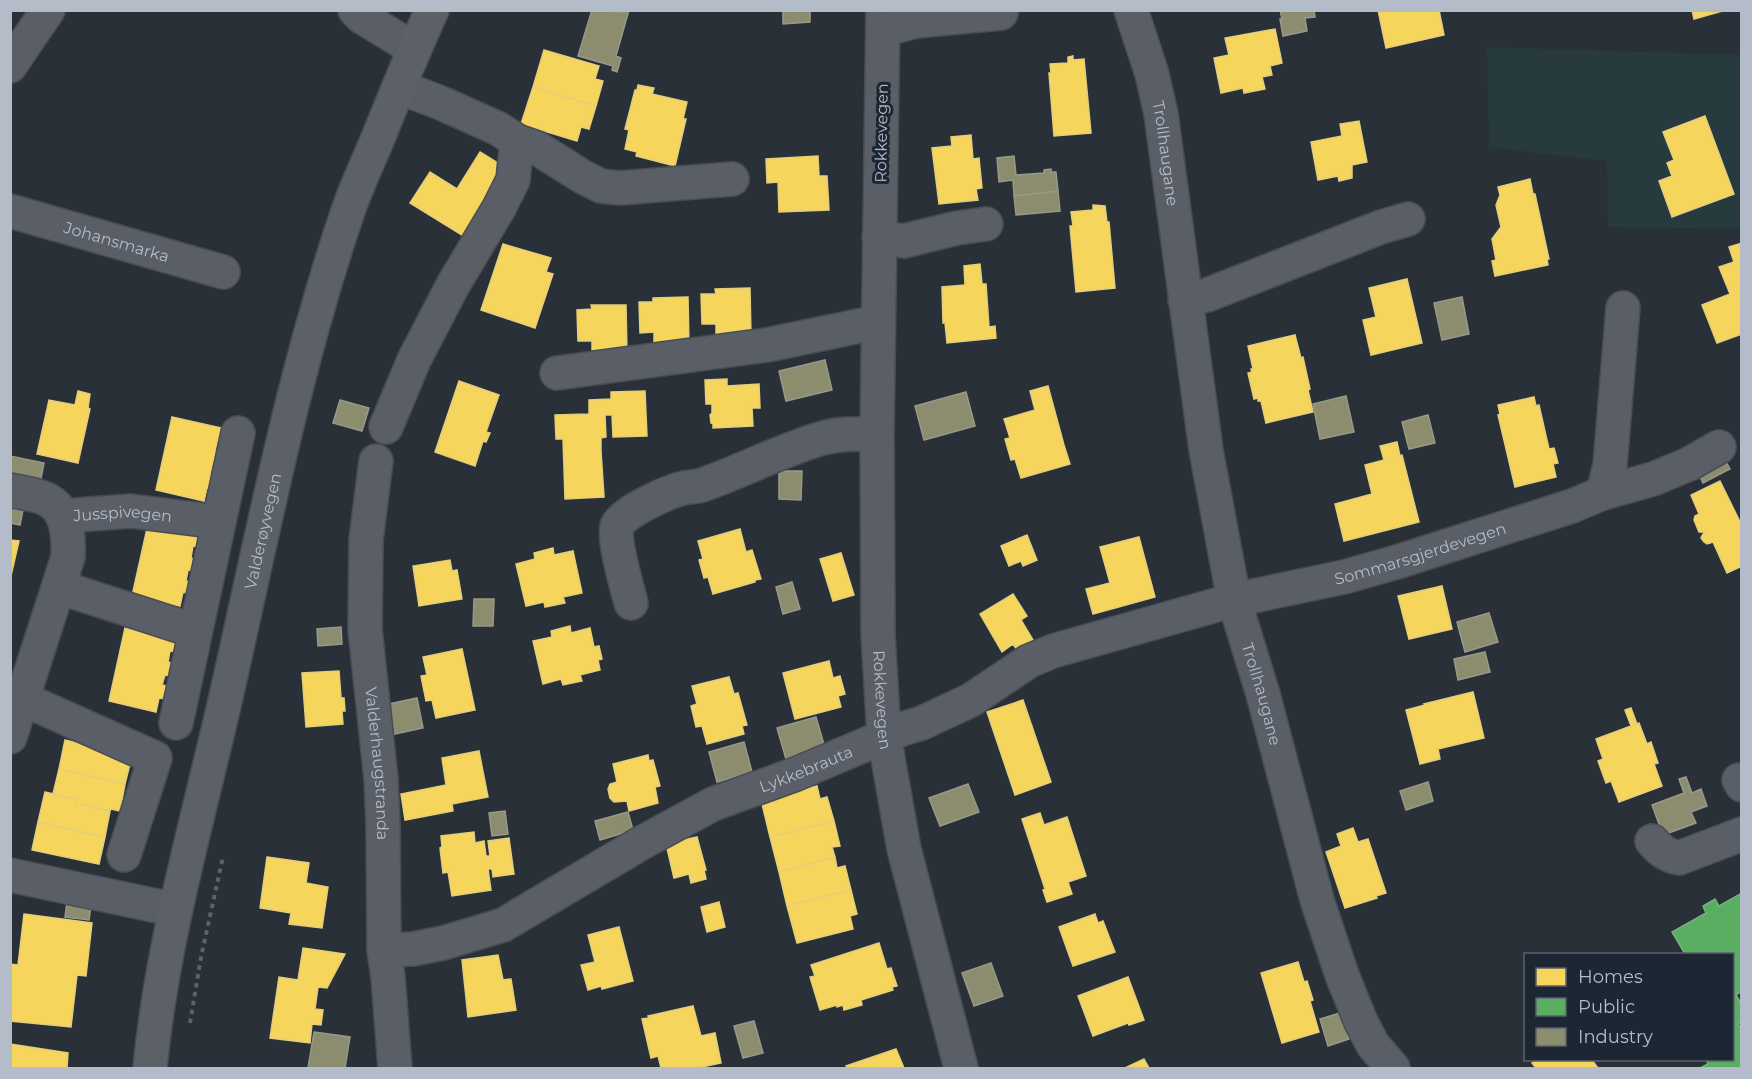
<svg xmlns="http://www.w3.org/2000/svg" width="1752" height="1079" viewBox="0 0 1752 1079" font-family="Montserrat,sans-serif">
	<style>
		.green { fill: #273a3e }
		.homes { fill: #f6d55c; stroke: #e2ce7d; stroke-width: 1.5 }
		.public { fill: #5aae61; stroke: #75b280; stroke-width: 1.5 }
		.industry { fill: #8c8c6e; stroke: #989a89; stroke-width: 1.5 }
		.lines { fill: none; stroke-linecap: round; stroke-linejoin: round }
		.minor-casing { stroke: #484c53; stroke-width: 36 }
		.major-casing { stroke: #484c55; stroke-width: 36 }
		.path { stroke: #5d636a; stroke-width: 4; stroke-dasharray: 4.5 4.5; stroke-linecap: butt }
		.minor { stroke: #5a5e66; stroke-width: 33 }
		.major { stroke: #5c6168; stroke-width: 33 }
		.labels { text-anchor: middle; stroke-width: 6; stroke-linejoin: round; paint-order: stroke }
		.street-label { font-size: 16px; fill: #b4bcc9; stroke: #1d2633 }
	</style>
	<rect width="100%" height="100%" fill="#2a3038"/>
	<path class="green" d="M 1487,47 L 1741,55 L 1741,229 L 1608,227 L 1607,161 L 1489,147 Z"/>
	<path class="homes" d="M 1378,10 L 1439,10 L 1444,35 L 1386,48 Z
		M 1692,10 L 1726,10 L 1694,19 Z
		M 1275,29 L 1282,63 L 1270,66 L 1272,75 L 1262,77 L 1265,89 L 1244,93 L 1243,88 L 1221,93 L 1214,58 L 1229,55 L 1225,38 Z
		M 544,50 L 599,66 L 595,79 L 603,81 L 596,106 L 533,87 Z
		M 1073,56 L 1073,60 L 1084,59 L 1091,133 L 1054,136 L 1049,73 L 1051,73 L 1050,64 L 1068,63 L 1068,57 Z
		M 638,85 L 654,88 L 652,94 L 687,102 L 683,119 L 686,119 L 675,166 L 636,156 L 637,152 L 625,149 L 629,130 L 625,129 L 635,90 L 637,90 Z
		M 533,87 L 596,106 L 589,129 L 581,127 L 577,141 L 521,124 Z
		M 1705,116 L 1734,194 L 1672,217 L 1659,181 L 1672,176 L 1667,163 L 1674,160 L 1663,132 Z
		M 1359,121 L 1367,162 L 1352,165 L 1352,178 L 1339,181 L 1338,176 L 1318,180 L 1311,142 L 1342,136 L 1340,124 Z
		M 971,135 L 973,159 L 979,158 L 982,188 L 976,189 L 978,200 L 939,204 L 932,148 L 952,146 L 951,137 Z
		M 480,152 L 506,168 L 465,237 L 410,203 L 430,172 L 457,189 Z
		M 818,156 L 819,176 L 827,176 L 829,210 L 779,212 L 778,182 L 767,183 L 766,159 Z
		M 1530,179 L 1533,194 L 1535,194 L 1549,259 L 1547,259 L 1548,265 L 1495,276 L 1492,261 L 1496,260 L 1492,239 L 1501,227 L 1496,205 L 1500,195 L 1498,187 Z
		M 1093,205 L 1105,206 L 1107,222 L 1109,222 L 1115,288 L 1076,292 L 1070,226 L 1073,226 L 1071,212 L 1093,210 Z
		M 1742,243 L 1742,334 L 1717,343 L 1702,305 L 1730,294 L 1719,267 L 1734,262 L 1729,247 Z
		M 503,244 L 551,258 L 546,272 L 553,274 L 535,328 L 481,310 Z
		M 980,264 L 982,284 L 986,284 L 989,327 L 995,326 L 996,338 L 947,343 L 945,323 L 943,323 L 942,287 L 965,285 L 964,266 Z
		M 1407,279 L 1422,343 L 1371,355 L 1363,320 L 1376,317 L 1369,288 Z
		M 750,288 L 751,336 L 716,337 L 716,324 L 702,324 L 701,294 L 716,294 L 715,289 Z
		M 688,297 L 689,345 L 654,346 L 654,332 L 640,333 L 639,302 L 653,302 L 653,298 Z
		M 591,305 L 626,305 L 627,353 L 592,353 L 592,341 L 578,341 L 577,310 L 592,309 Z
		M 1295,335 L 1301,358 L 1303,357 L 1310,389 L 1308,390 L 1313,412 L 1266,423 L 1261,401 L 1258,401 L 1258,398 L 1254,399 L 1248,373 L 1252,372 L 1251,369 L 1253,369 L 1248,346 Z
		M 727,379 L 727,386 L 759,384 L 760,408 L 752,408 L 753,426 L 713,428 L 713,424 L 711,423 L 710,415 L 712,413 L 712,404 L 706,404 L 705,380 Z
		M 459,381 L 499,395 L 486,432 L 490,433 L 486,442 L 483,441 L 475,466 L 435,452 Z
		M 1048,386 L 1064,445 L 1070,464 L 1021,478 L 1015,459 L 1011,460 L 1005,439 L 1010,438 L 1004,419 L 1035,410 L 1030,391 Z
		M 78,391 L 90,394 L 88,408 L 90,409 L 78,463 L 37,454 L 49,400 L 75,405 Z
		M 645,391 L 647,436 L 613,437 L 612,415 L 605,415 L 606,437 L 601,438 L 601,451 L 604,497 L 565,499 L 563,439 L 556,439 L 555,415 L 589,414 L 589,400 L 611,399 L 611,392 Z
		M 1534,397 L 1536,406 L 1539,405 L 1549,449 L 1554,448 L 1558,463 L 1553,464 L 1556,477 L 1515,487 L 1498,415 L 1500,414 L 1498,405 Z
		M 172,417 L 226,429 L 223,441 L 218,440 L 215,451 L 221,452 L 218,465 L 213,464 L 210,474 L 216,476 L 212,489 L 207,488 L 204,501 L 156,490 Z
		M 1397,442 L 1400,456 L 1402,455 L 1419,522 L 1344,541 L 1335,504 L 1372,494 L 1365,465 L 1384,460 L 1380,446 Z
		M 1720,481 L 1742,526 L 1742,566 L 1727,573 L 1713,542 L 1707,544 L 1704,542 L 1701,538 L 1703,534 L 1706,532 L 1699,532 L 1694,520 L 1695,516 L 1699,514 L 1691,495 Z
		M 148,524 L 202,535 L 199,547 L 193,546 L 191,558 L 196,559 L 194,571 L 188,570 L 186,581 L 191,582 L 189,594 L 183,592 L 180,606 L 132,596 Z
		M 740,529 L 746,552 L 752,550 L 761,579 L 755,580 L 755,582 L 713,594 L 708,577 L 704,578 L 699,560 L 703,559 L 698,541 Z
		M 1027,535 L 1037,560 L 1023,566 L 1021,561 L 1009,566 L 1001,546 Z
		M 1139,537 L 1155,597 L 1093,614 L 1086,589 L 1110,583 L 1100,547 Z
		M 10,540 L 19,541 L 10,580 Z
		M 553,548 L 554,555 L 573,551 L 582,593 L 563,597 L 565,603 L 545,607 L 544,602 L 526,606 L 516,564 L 535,559 L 534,553 Z
		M 841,553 L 854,595 L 833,601 L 820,559 Z
		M 450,560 L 452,571 L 457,570 L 462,599 L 419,606 L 413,566 Z
		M 1442,586 L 1452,629 L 1409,639 L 1398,596 Z
		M 1013,594 L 1027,616 L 1021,620 L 1033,640 L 1017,650 L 1013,644 L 1002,652 L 980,614 Z
		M 570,626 L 571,633 L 590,628 L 594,647 L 599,646 L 602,659 L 598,660 L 600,670 L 580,675 L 582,681 L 563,685 L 561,679 L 543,684 L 533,641 L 552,637 L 551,631 Z
		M 125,628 L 178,640 L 176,652 L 170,651 L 168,662 L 173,663 L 170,676 L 165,675 L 162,685 L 168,686 L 165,699 L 159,698 L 156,712 L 109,701 Z
		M 462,649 L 475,710 L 436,718 L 432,700 L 426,701 L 421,676 L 427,675 L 423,657 Z
		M 829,661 L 833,678 L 840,676 L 845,694 L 838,696 L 841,707 L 795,719 L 783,673 Z
		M 339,671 L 341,698 L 344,698 L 345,711 L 342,711 L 343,724 L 306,727 L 302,673 Z
		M 729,677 L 734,694 L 738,693 L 747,725 L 742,726 L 744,734 L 707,744 L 702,726 L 696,727 L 691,706 L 697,704 L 692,686 Z
		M 1473,692 L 1484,738 L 1438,749 L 1440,759 L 1420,764 L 1406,710 L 1425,705 L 1424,704 Z
		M 1023,700 L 1051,782 L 1015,795 L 987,712 Z
		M 1631,708 L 1637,724 L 1639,723 L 1647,744 L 1651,742 L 1658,763 L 1654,764 L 1662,786 L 1619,802 L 1611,781 L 1606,783 L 1598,761 L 1603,759 L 1596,739 L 1631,726 L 1625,710 Z
		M 65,740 L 132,756 L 125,784 L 59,769 Z
		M 479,751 L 488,797 L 452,804 L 453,811 L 405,820 L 401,794 L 446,785 L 442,758 Z
		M 648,755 L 649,761 L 653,760 L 660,786 L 655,787 L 658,803 L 629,811 L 627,801 L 614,802 L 610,798 L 608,789 L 610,784 L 617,782 L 613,764 Z
		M 59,769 L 125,784 L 120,811 L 111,809 L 110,811 L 75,803 L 76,799 L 53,794 Z
		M 817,786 L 820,799 L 827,797 L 834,821 L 770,837 L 761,800 Z
		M 45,792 L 76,799 L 75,803 L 110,811 L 105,837 L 38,822 Z
		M 1040,813 L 1044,825 L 1067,817 L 1086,876 L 1068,882 L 1072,894 L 1047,902 L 1043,890 L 1045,889 L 1022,819 Z
		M 834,821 L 840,846 L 832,847 L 835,857 L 779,872 L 770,837 Z
		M 38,822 L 105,837 L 99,864 L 32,850 Z
		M 1353,828 L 1358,842 L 1368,839 L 1386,893 L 1376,896 L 1377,898 L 1345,908 L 1326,852 L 1341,846 L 1337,834 Z
		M 474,832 L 475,843 L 484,841 L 486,856 L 490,856 L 488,841 L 509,838 L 514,874 L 493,877 L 492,869 L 488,869 L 491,890 L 452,896 L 448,872 L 443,873 L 440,848 L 442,847 L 441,836 Z
		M 697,837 L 706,870 L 704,870 L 706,879 L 691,883 L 689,874 L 674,878 L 666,844 Z
		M 267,857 L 309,863 L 306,883 L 328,887 L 322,928 L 289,924 L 291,913 L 260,908 Z
		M 835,857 L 837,868 L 845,866 L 851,890 L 787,906 L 779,872 Z
		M 851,890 L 857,914 L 850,916 L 853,929 L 797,943 L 787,906 Z
		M 719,902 L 725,927 L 707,932 L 701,907 Z
		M 24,914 L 92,923 L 86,976 L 77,975 L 71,1027 L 10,1021 L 10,964 L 18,965 Z
		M 1095,914 L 1098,923 L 1103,921 L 1115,952 L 1073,966 L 1059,927 Z
		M 619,927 L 633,981 L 602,989 L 601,986 L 588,990 L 581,965 L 595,962 L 588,935 Z
		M 879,943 L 887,969 L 891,968 L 897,986 L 892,987 L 893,990 L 861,1000 L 862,1005 L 844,1010 L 843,1005 L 837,1007 L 837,1005 L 820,1010 L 810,977 L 815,976 L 811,965 Z
		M 303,948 L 345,954 L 327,988 L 318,987 L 315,1009 L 323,1010 L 321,1025 L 312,1024 L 310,1043 L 270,1038 L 279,977 L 298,980 Z
		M 498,955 L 503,980 L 511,979 L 516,1010 L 468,1017 L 462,960 Z
		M 1298,962 L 1304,982 L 1307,981 L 1313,1000 L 1310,1001 L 1319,1032 L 1282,1043 L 1261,973 Z
		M 1128,977 L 1144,1020 L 1129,1025 L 1128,1023 L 1093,1036 L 1078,996 Z
		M 693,1006 L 701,1036 L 715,1033 L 721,1063 L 697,1068 L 661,1068 L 658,1056 L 651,1058 L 642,1019 L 649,1018 L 648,1016 Z
		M 10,1044 L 68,1053 L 67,1068 L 10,1068 Z
		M 896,1049 L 904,1068 L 847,1068 L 846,1066 Z
		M 1144,1059 L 1149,1068 L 1125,1068 Z
		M 1538,1060 L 1592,1060 L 1598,1068 L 1536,1068 L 1532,1063 Z"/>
	<path class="public" d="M 1742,893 L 1742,991 L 1736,995 L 1742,1005 L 1742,1022 L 1738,1024 L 1742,1030 L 1742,1068 L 1702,1068 L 1702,1067 L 1708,1064 L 1706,1060 L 1732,1060 L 1732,954 L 1685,954 L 1672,932 L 1706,913 L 1703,906 L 1715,899 L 1719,906 Z"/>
	<path class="industry" d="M 592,10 L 623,12 L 629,10 L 616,56 L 621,58 L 617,72 L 612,70 L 613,66 L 578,56 Z
		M 783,10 L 810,10 L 810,22 L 783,24 Z
		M 1280,10 L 1314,10 L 1315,17 L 1305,18 L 1307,31 L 1283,36 L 1280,19 L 1282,19 Z
		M 1014,156 L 1016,175 L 1044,173 L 1044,170 L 1051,169 L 1051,172 L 1056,172 L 1058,191 L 1014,196 L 1013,180 L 999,182 L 997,158 Z
		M 1058,191 L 1060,211 L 1016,215 L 1014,196 Z
		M 1462,297 L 1469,334 L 1442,340 L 1434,303 Z
		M 825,360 L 832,390 L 786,401 L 779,371 Z
		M 966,392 L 975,426 L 924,440 L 915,406 Z
		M 1346,396 L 1354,432 L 1320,439 L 1313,404 Z
		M 340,400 L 369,408 L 362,431 L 333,423 Z
		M 1428,415 L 1435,443 L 1409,449 L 1402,422 Z
		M 1721,453 L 1730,469 L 1703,483 L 1695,466 Z
		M 10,456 L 44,463 L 40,483 L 10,477 Z
		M 779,471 L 802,471 L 801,500 L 779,499 Z
		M 10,502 L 24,505 L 20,525 L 10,523 Z
		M 792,582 L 800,609 L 783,614 L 776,587 Z
		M 474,599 L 494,599 L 493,626 L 473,626 Z
		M 1489,613 L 1498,642 L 1465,652 L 1457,622 Z
		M 341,627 L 342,644 L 318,646 L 317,629 Z
		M 1485,652 L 1490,672 L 1458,680 L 1454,659 Z
		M 417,698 L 423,728 L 390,735 L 384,705 Z
		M 816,717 L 825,748 L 786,759 L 777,728 Z
		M 744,742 L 752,772 L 717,782 L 709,752 Z
		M 1686,777 L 1692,793 L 1701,789 L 1707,806 L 1691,812 L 1696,823 L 1663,835 L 1652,805 L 1684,793 L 1679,779 Z
		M 1428,782 L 1433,801 L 1406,810 L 1400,791 Z
		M 968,784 L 979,812 L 940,826 L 929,798 Z
		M 505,811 L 508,834 L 492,836 L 489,813 Z
		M 628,812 L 633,830 L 600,840 L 595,821 Z
		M 67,902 L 91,905 L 89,920 L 65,917 Z
		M 991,963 L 1003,996 L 974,1006 L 962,973 Z
		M 1340,1013 L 1349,1039 L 1328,1046 L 1320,1019 Z
		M 754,1021 L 763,1053 L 743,1058 L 734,1026 Z
		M 314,1032 L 350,1037 L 345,1068 L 308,1068 Z"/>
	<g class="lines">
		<g class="minor-casing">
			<g id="minor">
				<path d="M 355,10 L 362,17 L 414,49"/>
				<path id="s1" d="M 883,10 L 877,434 L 878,634 L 884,736 L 904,849 L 961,1068"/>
				<path id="s2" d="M 1131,10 L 1152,74 L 1161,114 L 1206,450 L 1234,600 L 1263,694 L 1317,900 L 1342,975 L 1361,1022 L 1373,1045 L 1393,1068"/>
				<path d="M 883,30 L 916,21 L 1001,13"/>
				<path d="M 10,66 L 48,10"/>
				<path d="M 399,87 L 441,103 L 499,129 L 517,141 L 537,148 L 583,177 L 601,186 L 620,188 L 732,179"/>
				<path id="s3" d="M 10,211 L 223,272"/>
				<path d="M 879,237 L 904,241 L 957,228 L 986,224"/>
				<path d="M 1185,300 L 1207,295 L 1381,227 L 1408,219"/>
				<path d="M 557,373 L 767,345 L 878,322"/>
				<path d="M 386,427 L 414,360 L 453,285 L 499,208 L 513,180 L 517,141"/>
				<path id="s4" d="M 376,461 L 366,540 L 365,629 L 381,779 L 383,824 L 384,950 L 388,977 L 395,1068"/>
				<path d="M 10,490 C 22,493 38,494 48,500 C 68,511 69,537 68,557 L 10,737"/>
				<path d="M 1603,493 L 1610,465 L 1623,308"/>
				<path id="s5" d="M 63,516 L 131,511 L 219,522"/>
				<path d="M 59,587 L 195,631"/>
				<path d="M 631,603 C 627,587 613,540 617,526 C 622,512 670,491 684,488 C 690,487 696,487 702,485 C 743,471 781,450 823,438 C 841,433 859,434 877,434"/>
				<path d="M 23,699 L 155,758 L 124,855"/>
				<path d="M 176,723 L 238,433"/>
				<path d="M 1739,780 L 1742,785"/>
				<path d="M 1652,841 C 1660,850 1667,856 1679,858 L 1742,834"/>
				<path d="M 10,875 L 162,907 L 175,907"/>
				<path id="s6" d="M 384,950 L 413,949 L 443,943 L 503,925 L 643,842 L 713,804 L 796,774 L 902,729 L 922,723 L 971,700 L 1029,661 L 1053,651 L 1234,600 L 1344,577 L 1397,562 L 1572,506 L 1603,493 L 1653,479 L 1689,464 L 1719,447"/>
			</g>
		</g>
		<g class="major-casing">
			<g id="major">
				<path id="s7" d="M 150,1068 C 162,943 197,823 225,701 C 262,538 293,373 347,214 C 355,190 366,166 376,143 C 394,98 412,54 432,10"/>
			</g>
		</g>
		<path class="path" d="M 190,1023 L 201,957 L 223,857"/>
		<use href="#minor" class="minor"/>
		<use href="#major" class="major"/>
	</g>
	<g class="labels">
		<g class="street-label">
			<text transform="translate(881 133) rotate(-89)" y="6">Rokkevegen</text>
			<text dy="6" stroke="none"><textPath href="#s2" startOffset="148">Trollhaugane</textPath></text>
			<text dy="6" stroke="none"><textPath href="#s3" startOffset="111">Johansmarka</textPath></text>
			<text dy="6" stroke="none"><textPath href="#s5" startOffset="60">Jusspivegen</textPath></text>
			<text dy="6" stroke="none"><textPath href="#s7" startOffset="549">Valderøyvegen</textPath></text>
			<text dy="6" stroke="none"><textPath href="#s6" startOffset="1119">Sommarsgjerdevegen</textPath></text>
			<text dy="6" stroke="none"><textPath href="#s2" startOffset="698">Trollhaugane</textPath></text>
			<text dy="6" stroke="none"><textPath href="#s1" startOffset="690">Rokkevegen</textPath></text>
			<text dy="6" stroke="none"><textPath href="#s4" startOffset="304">Valderhaugstranda</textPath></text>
			<text dy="6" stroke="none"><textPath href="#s6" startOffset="464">Lykkebrauta</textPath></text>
		</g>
	</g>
	<rect width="1752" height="1079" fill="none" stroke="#b4bcc9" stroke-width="24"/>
	<rect x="1524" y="953" width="210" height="108" fill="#1d2633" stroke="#59626f" stroke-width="1.5"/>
	<rect x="1536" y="968" width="30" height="18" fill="#f6d55c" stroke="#59626f" stroke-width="1.5"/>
	<text x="1578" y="983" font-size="18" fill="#b4bcc9">Homes</text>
	<rect x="1536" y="998" width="30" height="18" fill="#5aae61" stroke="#59626f" stroke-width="1.5"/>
	<text x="1578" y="1013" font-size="18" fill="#b4bcc9">Public</text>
	<rect x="1536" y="1028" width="30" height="18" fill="#8c8c6e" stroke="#59626f" stroke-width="1.5"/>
	<text x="1578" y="1043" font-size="18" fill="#b4bcc9">Industry</text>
</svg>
